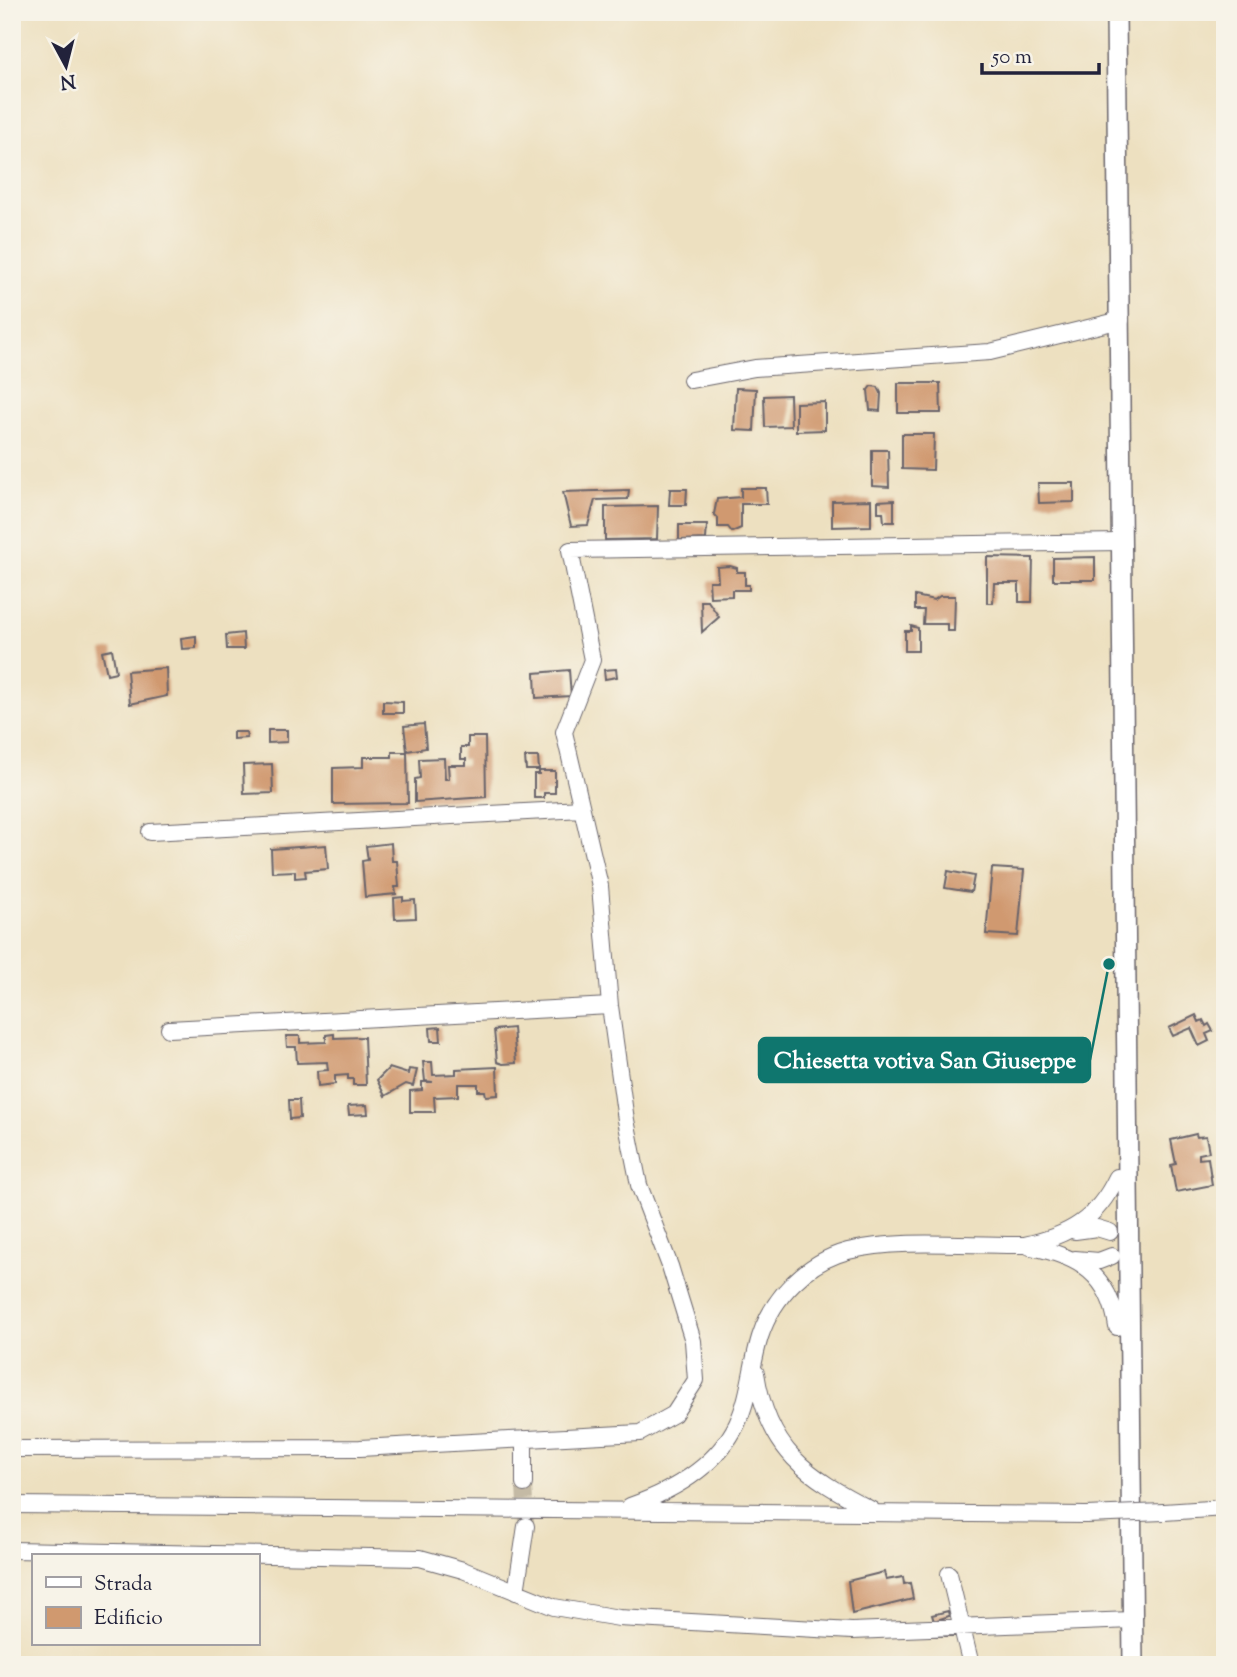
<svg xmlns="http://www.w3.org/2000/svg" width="1237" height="1677" viewBox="0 0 1237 1677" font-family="'Sorts Mill Goudy',serif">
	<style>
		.building { fill: #d0996f }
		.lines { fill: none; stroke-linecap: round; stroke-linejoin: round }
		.minor-tunnel { stroke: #c4baa5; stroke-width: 16; stroke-dasharray: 16 8; stroke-linecap: butt }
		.minor-casing { stroke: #69646a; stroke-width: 18 }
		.major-casing { stroke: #69646a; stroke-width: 22 }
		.minor { stroke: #fff; stroke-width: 16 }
		.major { stroke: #fff; stroke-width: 19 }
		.minor-bridge-casing { stroke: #69646a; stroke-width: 18; stroke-linecap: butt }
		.minor-bridge { stroke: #fff; stroke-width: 16 }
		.leader { fill: none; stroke: #0f766e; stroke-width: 2.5 }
		.callout-dot { fill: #0f766e; stroke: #f7f3e8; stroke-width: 2.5 }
		.callout { fill: #0f766e; stroke: #0f766e; stroke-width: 2.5 }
		.callout-label { font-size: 23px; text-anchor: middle; font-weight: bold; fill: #fff }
	</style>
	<rect width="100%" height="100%" fill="#f7f3e8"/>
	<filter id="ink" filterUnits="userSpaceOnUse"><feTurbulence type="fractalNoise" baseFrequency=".0143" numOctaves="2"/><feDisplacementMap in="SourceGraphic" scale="14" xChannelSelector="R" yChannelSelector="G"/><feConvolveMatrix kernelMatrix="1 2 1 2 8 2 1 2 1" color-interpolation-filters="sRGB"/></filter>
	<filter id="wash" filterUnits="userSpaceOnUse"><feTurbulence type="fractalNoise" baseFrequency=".00686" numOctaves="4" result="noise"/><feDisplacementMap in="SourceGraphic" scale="28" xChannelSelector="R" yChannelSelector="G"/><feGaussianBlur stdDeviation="1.57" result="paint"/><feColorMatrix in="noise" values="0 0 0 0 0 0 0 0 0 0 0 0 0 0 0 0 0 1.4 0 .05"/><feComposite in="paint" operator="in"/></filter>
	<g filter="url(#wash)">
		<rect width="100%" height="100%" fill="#ede0c0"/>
		<g id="blocks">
			<path class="building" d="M 898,383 L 940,383 L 941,413 L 898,413 Z
				M 871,386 L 878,387 L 881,393 L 880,411 L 870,410 L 868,390 Z
				M 736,388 L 756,389 L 754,431 L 734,430 Z
				M 790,395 L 791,426 L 765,427 L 764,396 Z
				M 825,402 L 825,430 L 796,431 L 796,403 Z
				M 902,434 L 934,434 L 933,470 L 902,469 Z
				M 872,450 L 888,450 L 889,487 L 872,486 Z
				M 1038,483 L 1074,483 L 1074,502 L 1039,503 Z
				M 741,488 L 766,488 L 767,504 L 741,504 L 741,528 L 732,532 L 728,527 L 718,527 L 718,518 L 714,514 L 717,499 L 741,497 Z
				M 670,489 L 687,489 L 686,505 L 669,505 Z
				M 629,490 L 628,499 L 595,500 L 588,525 L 571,526 L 563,492 Z
				M 871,500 L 871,526 L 832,527 L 832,501 Z
				M 894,500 L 894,522 L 884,522 L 883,512 L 878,512 L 878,501 Z
				M 658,506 L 657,539 L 605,540 L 605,507 Z
				M 679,525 L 707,525 L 706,539 L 679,540 Z
				M 987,557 L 1033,558 L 1032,602 L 1019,602 L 1019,583 L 994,583 L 993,603 L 987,603 Z
				M 1095,557 L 1095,580 L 1053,580 L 1053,558 Z
				M 730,566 L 737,568 L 737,572 L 745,572 L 745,585 L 749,585 L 749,590 L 732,590 L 732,596 L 710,597 L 709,581 L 718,581 L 717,567 Z
				M 915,596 L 934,600 L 940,596 L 955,596 L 954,631 L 947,631 L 947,624 L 923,624 L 924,610 L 915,610 Z
				M 701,601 L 708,601 L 719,617 L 702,632 Z
				M 911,626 L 918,628 L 918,651 L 905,651 L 905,631 L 911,631 Z
				M 243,633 L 244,649 L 227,649 L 226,635 Z
				M 196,636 L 196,648 L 182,649 L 181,638 Z
				M 112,649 L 116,672 L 107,674 L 102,651 Z
				M 166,668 L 167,696 L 130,704 L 127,671 Z
				M 616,669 L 617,677 L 605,679 L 604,670 Z
				M 569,670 L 571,696 L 536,698 L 535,673 Z
				M 383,701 L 403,702 L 403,713 L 383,713 Z
				M 424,724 L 426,748 L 407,751 L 404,726 Z
				M 268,730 L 287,730 L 287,742 L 268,743 Z
				M 233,732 L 246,732 L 247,738 L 233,739 Z
				M 468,737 L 485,737 L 486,797 L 415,802 L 415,779 L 420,778 L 419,759 L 444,758 L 445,779 L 449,779 L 448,765 L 466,765 L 466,759 L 461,759 L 461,747 L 468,747 Z
				M 392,752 L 407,752 L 408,803 L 333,804 L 333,768 L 363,767 L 363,757 L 392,757 Z
				M 525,757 L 538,757 L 539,770 L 526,770 Z
				M 272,764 L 273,793 L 244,794 L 243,765 Z
				M 539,771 L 555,771 L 555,793 L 544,793 L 544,798 L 534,798 L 534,774 L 539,774 Z
				M 391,843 L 392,861 L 397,861 L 399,887 L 395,887 L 396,894 L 365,897 L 362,861 L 368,860 L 366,846 Z
				M 326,845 L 328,869 L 305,871 L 306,877 L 295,878 L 295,871 L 272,872 L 271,849 Z
				M 992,868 L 1024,870 L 1018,936 L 986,934 Z
				M 948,871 L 974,876 L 971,892 L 945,888 Z
				M 403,897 L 403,901 L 415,900 L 416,918 L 395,919 L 394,898 Z
				M 1196,1015 L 1199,1022 L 1203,1020 L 1206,1026 L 1209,1024 L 1213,1031 L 1206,1034 L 1209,1041 L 1199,1046 L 1191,1028 L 1173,1036 L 1169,1028 Z
				M 440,1027 L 441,1041 L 431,1041 L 430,1028 Z
				M 513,1028 L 516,1063 L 503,1064 L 497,1062 L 494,1030 Z
				M 334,1034 L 334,1038 L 364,1037 L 366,1085 L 353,1085 L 353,1079 L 348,1079 L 348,1075 L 335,1076 L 335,1084 L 318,1086 L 317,1071 L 328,1070 L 327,1062 L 297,1063 L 296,1047 L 287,1047 L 286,1036 L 300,1036 L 300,1043 L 326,1042 L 326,1035 Z
				M 423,1062 L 432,1062 L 433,1075 L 456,1074 L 456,1069 L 497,1067 L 498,1095 L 486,1096 L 485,1091 L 478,1091 L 478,1084 L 458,1084 L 458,1096 L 434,1097 L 435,1112 L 410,1112 L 410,1091 L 422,1090 L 422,1082 L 433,1082 L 425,1081 Z
				M 389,1068 L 408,1074 L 409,1069 L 417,1070 L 413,1086 L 406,1084 L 385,1096 L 377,1080 Z
				M 289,1100 L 299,1100 L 300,1118 L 290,1119 Z
				M 367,1105 L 368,1114 L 349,1115 L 348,1106 Z
				M 1196,1134 L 1197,1137 L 1206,1136 L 1209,1152 L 1199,1154 L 1199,1159 L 1208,1158 L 1212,1185 L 1176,1192 L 1171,1165 L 1176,1164 L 1171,1140 Z
				M 884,1572 L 886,1580 L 903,1577 L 904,1584 L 910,1583 L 913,1599 L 852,1614 L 848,1581 Z
				M 948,1611 L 949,1616 L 934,1621 L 932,1615 Z"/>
		</g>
	</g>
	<g filter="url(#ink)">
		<use href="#blocks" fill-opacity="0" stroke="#69646a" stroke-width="2"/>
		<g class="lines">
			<path class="minor-tunnel" d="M 524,1484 L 526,1523"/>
			<g class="minor-casing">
				<path id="minor" d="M 691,380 L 755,368 L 990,352 L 1121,320
					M 150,832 L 582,809
					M 169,1029 L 610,1006
					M 1075,1231 L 1097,1228 L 1110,1232
					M 1030,1247 C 1079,1256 1110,1275 1117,1327
					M 1075,1259 L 1099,1261 L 1112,1256
					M 756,1373 C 768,1451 806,1476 872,1510
					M 524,1439 L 524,1484
					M 12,1449 L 360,1448 L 640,1433 L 674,1414 L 696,1380 L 693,1341 L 670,1266 L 639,1185 L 626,1120 L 610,1006 L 600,886 L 564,732 L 592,660 L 570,550 L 1120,542
					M 12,1505 L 1086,1515
					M 630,1506 C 673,1491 716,1467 737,1424 C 750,1396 751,1366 760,1337 C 773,1296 807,1262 848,1251 C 901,1238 969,1246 1024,1245 C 1069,1236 1097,1219 1117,1177
					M 1164,1512 L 1225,1508
					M 12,1550 L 420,1558 L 463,1570 L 554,1607 L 619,1618 L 852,1631 L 1132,1620
					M 949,1574 L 971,1665
					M 516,1592 L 526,1526"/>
			</g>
			<g class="major-casing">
				<path id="major" d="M 1116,12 L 1133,1665"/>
			</g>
			<use href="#minor" class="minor"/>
			<use href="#major" class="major"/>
			<g class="minor-bridge-casing">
				<path id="minor-bridge" d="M 1086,1515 L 1164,1512"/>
			</g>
			<use href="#minor-bridge" class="minor-bridge"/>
		</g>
	</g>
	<path class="leader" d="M1109 964L1090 1060"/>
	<circle class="callout-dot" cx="1109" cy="964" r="7"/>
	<rect class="callout" x="759" y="1038" width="331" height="44" rx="7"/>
	<g class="callout-label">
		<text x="925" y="1068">Chiesetta votiva San Giuseppe</text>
	</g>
	<rect width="1237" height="1677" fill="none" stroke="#f7f3e8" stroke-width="42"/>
	<rect x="32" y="1554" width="228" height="91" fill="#f7f3e8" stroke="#a29fa3" stroke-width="2"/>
	<rect x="46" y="1577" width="35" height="10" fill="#ffffff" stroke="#a29fa3" stroke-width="2"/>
	<text x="94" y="1590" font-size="21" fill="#22223b">Strada</text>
	<rect x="46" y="1607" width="35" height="21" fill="#d0996f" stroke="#a29fa3" stroke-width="2"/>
	<text x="94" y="1624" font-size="21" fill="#22223b">Edificio</text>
	<g transform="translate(66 66) rotate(173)" stroke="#f7f3e8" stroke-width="5" paint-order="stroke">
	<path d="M0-5L12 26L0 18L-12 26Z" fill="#22223b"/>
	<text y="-10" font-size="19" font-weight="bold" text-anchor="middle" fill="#22223b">N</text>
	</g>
	<path d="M982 63v10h117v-10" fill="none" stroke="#22223b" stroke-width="3.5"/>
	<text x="992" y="63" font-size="21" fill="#22223b" stroke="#f7f3e8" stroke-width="5" paint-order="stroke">50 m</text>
</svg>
